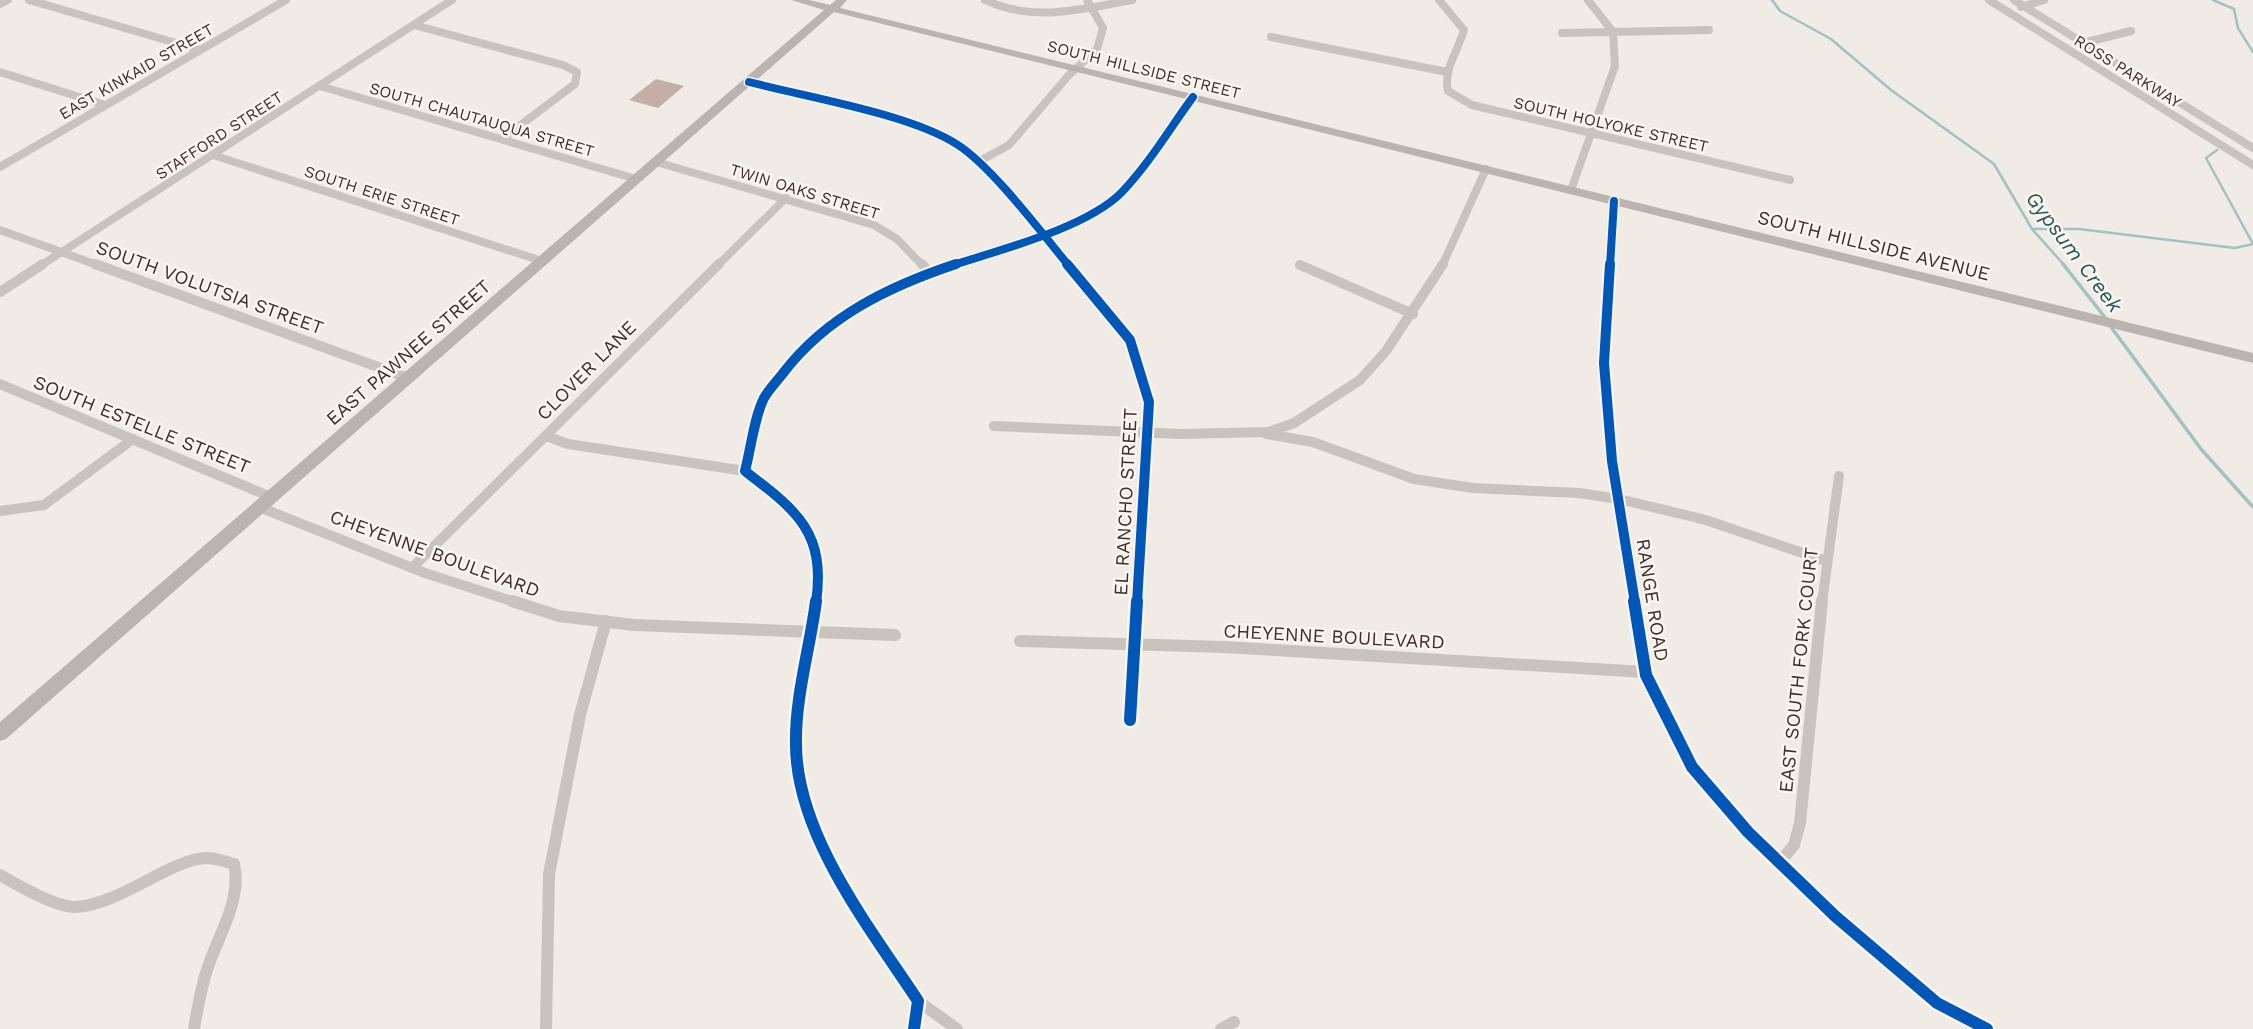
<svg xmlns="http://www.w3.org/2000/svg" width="2253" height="1029" viewBox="0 0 2253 1029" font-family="'Work Sans',sans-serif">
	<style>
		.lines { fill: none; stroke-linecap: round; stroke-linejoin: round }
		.stream-far1 { stroke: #a1c2c1; stroke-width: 2.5 }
		.stream { stroke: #a1c2c1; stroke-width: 3.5 }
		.building { fill: #c3afa7 }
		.minor-far2 { stroke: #c9c3be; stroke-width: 8 }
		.minor-far1 { stroke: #c9c3be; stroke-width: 10 }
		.minor { stroke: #c9c3be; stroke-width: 12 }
		.secondary { fill: #bab3ae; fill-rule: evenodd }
		.cycleway-far2-casing { stroke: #fbf5ee; stroke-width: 11 }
		.cycleway-far1-casing { stroke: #fbf5ee; stroke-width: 14 }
		.cycleway-casing { stroke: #fbf5ee; stroke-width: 17 }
		.cycleway-far2 { stroke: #0057b8; stroke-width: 8 }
		.cycleway-far1 { stroke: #0057b8; stroke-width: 10 }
		.cycleway { stroke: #0057b8; stroke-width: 12 }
		.labels { text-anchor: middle; stroke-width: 5; stroke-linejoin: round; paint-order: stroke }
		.far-street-label { font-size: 16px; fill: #3b302b; stroke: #fbf5ee }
		.street-label { font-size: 19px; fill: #3b302b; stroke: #fbf5ee }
		.water-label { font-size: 21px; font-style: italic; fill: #1f5a5e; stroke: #fbf5ee }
	</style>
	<rect width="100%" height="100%" fill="#f0ebe5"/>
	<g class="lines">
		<path class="stream-far1" d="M 1772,0 L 1780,11 L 1831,39 L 1891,90 L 1994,164 L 2032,229 L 2065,266
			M 2213,0 L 2234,9 L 2238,28 L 2253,52
			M 2032,229 L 2079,229 L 2235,248 L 2253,244 L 2206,158 L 2217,150"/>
		<path class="stream" d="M 2063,264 L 2107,320
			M 2111,327 L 2201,449 L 2253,507"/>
	</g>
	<path class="building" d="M 656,79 L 684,86 L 658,108 L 629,100 Z"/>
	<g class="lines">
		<path class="minor-far2" d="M 29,0 L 200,50
			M 985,0 C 1034,23 1081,9 1132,0
			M 1439,0 L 1464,30 C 1458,51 1443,70 1448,91 L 1472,105 L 1790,180
			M 1989,0 L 2253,165
			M 2014,0 L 2253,148
			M 0,4 L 8,0
			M 2021,7 L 2044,0
			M 414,25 L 563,65 L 577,72 L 575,84 L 502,139
			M 1562,33 L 1709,30
			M 1271,37 L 1447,72
			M 2083,43 L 2131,31
			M 0,72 L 105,105
			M 749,82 C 806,97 911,114 958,145 C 992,167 1041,232 1069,266
			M 320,86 L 636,179
			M 213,155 L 542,261
			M 656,162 L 874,225 L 897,239 L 923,266
			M 978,162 L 1009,145 L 1068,76 L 1097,49 L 1103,28 L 1087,0
			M 0,167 L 286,0
			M 1571,190 L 1615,66 L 1613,32 L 1588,0
			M 0,230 L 100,266
			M 1300,265 L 1303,266
			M 40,266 L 452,0
			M 717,266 L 786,198
			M 950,266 C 999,250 1087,228 1122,192 C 1149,164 1170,128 1193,97
			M 1442,266 L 1486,169
			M 1610,266 L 1614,201"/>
		<path class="minor-far1" d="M 95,264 L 408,378
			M 922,264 L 930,273
			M 1067,264 L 1130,340 L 1149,402 L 1137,603
			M 1610,264 L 1604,363 L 1612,461 L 1635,603
			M 1300,265 L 1413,314
			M 0,292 L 43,264
			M 0,384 L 271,497
			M 994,426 L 1181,434 L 1269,432 L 1294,423 L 1360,380 L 1386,351 L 1443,264
			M 1266,434 L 1313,442 L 1414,479 L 1473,488 L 1579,493 L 1619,499 L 1706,520 L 1826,561
			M 546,436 L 568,444 L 745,471
			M 259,507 L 425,573 L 518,603
			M 0,511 L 44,505 L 133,439
			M 412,568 L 719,264
			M 816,603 C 826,532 797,511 745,471 C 751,448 754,418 764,398 C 769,389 778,380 784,372 C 827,316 890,286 956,264
			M 1822,603 L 1839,476"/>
		<path class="minor" d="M 512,601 L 559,616 L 634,625 L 895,635
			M 816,601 C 810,648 795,697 796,744 C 796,835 870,928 918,1001 L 914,1029
			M 1634,601 L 1646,675 L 1692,767 L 1748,832 L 1835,916 L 1937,1003 L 1987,1029
			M 1020,641 L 1224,647 L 1645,672
			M 1130,720 L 1137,601
			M 1780,862 L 1794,845 L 1800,823 L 1822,601
			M 0,875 C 17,885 55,907 75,907 C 120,905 170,859 207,858 C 216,858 226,862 234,864 C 242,899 220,932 209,964 C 201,985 198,1007 194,1029
			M 918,1001 L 957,1029
			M 546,1029 L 549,874 L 580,715 L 606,621
			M 1221,1029 L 1234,1022"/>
		<path class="secondary" d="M 791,0 L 809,0 L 830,5 L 836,0 L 847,0 L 840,8 L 2253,353 L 2253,363 L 834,12 L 6,739 L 0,741 L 0,722 L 824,10 Z"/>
		<g class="cycleway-far2-casing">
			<path id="cycleway-far2" d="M 749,82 C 806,97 911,114 958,145 C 992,167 1041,232 1069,266
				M 950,266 C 999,250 1087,228 1122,192 C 1149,164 1170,128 1193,97
				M 1610,266 L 1614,201"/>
		</g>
		<g class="cycleway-far1-casing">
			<path id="cycleway-far1" d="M 1067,264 L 1130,340 L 1149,402 L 1137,603
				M 1610,264 L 1604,363 L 1612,461 L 1635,603
				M 816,603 C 826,532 797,511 745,471 C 751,448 754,418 764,398 C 769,389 778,380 784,372 C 827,316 890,286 956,264"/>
		</g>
		<g class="cycleway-casing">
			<path id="cycleway" d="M 816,601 C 810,648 795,697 796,744 C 796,835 870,928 918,1001 L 914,1029
				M 1634,601 L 1646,675 L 1692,767 L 1748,832 L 1835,916 L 1937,1003 L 1987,1029
				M 1130,720 L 1137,601"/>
		</g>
		<use href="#cycleway-far2" class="cycleway-far2"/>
		<use href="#cycleway-far1" class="cycleway-far1"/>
		<use href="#cycleway" class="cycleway"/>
	</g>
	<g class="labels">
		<g class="far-street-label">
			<text transform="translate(1144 69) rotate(14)" y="6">SOUTH HILLSIDE STREET</text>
			<text transform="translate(136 71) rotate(-30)" y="6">EAST KINKAID STREET</text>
			<text transform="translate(2128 71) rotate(32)" y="6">ROSS PARKWAY</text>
			<text transform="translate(482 119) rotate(16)" y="6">SOUTH CHAUTAUQUA STREET</text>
			<text transform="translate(1611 124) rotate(13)" y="6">SOUTH HOLYOKE STREET</text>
			<text transform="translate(219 135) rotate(-33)" y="6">STAFFORD STREET</text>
			<text transform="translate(805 191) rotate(17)" y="6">TWIN OAKS STREET</text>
			<text transform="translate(382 195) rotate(18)" y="6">SOUTH ERIE STREET</text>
		</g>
		<g class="street-label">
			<text transform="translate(1874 245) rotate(14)" y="7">SOUTH HILLSIDE AVENUE</text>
			<text transform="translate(210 287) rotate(20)" y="7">SOUTH VOLUTSIA STREET</text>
			<text transform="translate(408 352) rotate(-41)" y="7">EAST PAWNEE STREET</text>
			<text transform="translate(586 370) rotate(-45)" y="7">CLOVER LANE</text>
			<text transform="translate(142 424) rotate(22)" y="7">SOUTH ESTELLE STREET</text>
			<text transform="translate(1125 502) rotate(-87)" y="7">EL RANCHO STREET</text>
			<text transform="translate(435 553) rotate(20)" y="7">CHEYENNE BOULEVARD</text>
			<text transform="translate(1653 600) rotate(81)" y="7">RANGE ROAD</text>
			<text transform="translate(1334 636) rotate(3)" y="7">CHEYENNE BOULEVARD</text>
			<text transform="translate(1798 670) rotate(-84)" y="7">EAST SOUTH FORK COURT</text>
		</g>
		<g class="water-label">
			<text transform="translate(2074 252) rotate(53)" y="7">Gypsum Creek</text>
		</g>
	</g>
</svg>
